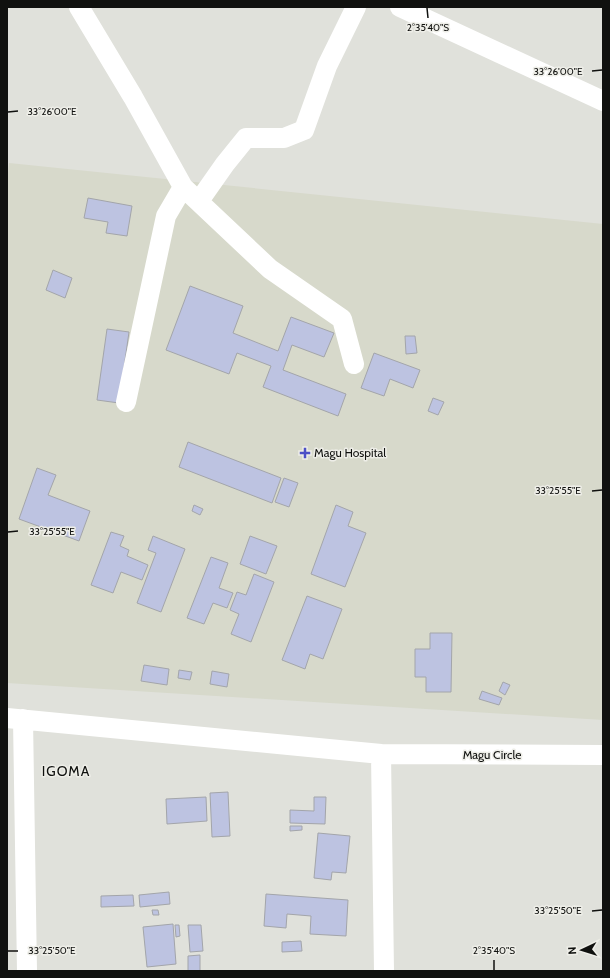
<svg xmlns="http://www.w3.org/2000/svg" width="610" height="978" viewBox="0 0 610 978" font-family="Cabin,sans-serif">
	<style>
		.built { fill: #d7d9cb }
		.building { fill: #bdc3e1; stroke: #a3a5aa }
		.lines { fill: none; stroke-linecap: round; stroke-linejoin: round }
		.minor { stroke: #fff; stroke-width: 20 }
		.ticks { fill: none; stroke: #10110f; stroke-width: 1.5 }
		.poi-dot { fill: #4b4fc5; stroke: #eeeee8; stroke-width: 1.5 }
		.labels { text-anchor: middle; stroke-width: 3; stroke-linejoin: round; paint-order: stroke }
		.poi-label { font-size: 12px; fill: #10110f; stroke: #eeeee8; text-anchor: start }
		.street-label { font-size: 12px; fill: #10110f; stroke: #eeeee8 }
		.quarter-label { font-size: 14px; letter-spacing: 1px; fill: #10110f; stroke: #eeeee8 }
		.ticks-label { font-size: 10px; text-anchor: middle; fill: #10110f; stroke: #eeeee8; stroke-width: 3; stroke-linejoin: round; paint-order: stroke }
	</style>
	<rect width="100%" height="100%" fill="#e0e1db"/>
	<path class="built" d="M 9,163 L 603,224 L 603,720 L 7,683 L 7,182 Z"/>
	<path class="building" d="M 88,198 L 132,206 L 127,236 L 106,233 L 108,222 L 84,218 Z
		M 53,270 L 72,278 L 65,298 L 46,290 Z
		M 190,286 L 243,306 L 233,333 L 278,351 L 291,317 L 334,333 L 324,357 L 292,345 L 283,370 L 346,394 L 338,416 L 263,387 L 271,366 L 237,353 L 229,374 L 166,350 Z
		M 107,329 L 129,332 L 119,403 L 97,400 Z
		M 405,336 L 415,336 L 417,353 L 406,354 Z
		M 374,353 L 420,370 L 413,388 L 390,379 L 384,396 L 361,388 Z
		M 433,398 L 444,402 L 438,415 L 428,411 Z
		M 188,442 L 281,478 L 272,503 L 179,467 Z
		M 37,468 L 56,475 L 48,495 L 90,511 L 79,541 L 19,519 Z
		M 284,478 L 298,483 L 289,507 L 275,502 Z
		M 194,505 L 203,509 L 200,515 L 192,511 Z
		M 336,505 L 353,512 L 348,526 L 366,533 L 345,587 L 311,574 Z
		M 111,532 L 124,536 L 120,546 L 129,550 L 127,556 L 148,565 L 142,580 L 121,572 L 113,593 L 91,585 Z
		M 153,536 L 185,549 L 161,612 L 137,603 L 156,553 L 148,550 Z
		M 250,536 L 277,546 L 266,574 L 240,564 Z
		M 211,557 L 228,563 L 219,588 L 233,593 L 227,608 L 213,603 L 204,624 L 187,618 Z
		M 254,574 L 274,582 L 251,642 L 231,634 L 239,614 L 230,610 L 237,592 L 246,595 Z
		M 307,596 L 342,609 L 323,659 L 310,654 L 305,669 L 282,660 Z
		M 430,633 L 452,633 L 451,692 L 426,692 L 426,677 L 415,677 L 415,649 L 430,649 Z
		M 144,665 L 169,669 L 167,685 L 141,681 Z
		M 179,670 L 192,672 L 190,680 L 178,678 Z
		M 212,671 L 229,674 L 227,687 L 210,684 Z
		M 503,682 L 510,685 L 505,695 L 499,691 Z
		M 482,691 L 502,698 L 499,705 L 479,699 Z
		M 228,792 L 230,836 L 212,837 L 210,793 Z
		M 206,797 L 207,821 L 167,824 L 166,799 Z
		M 314,797 L 326,797 L 325,824 L 290,823 L 290,810 L 314,811 Z
		M 290,826 L 302,826 L 302,830 L 290,831 Z
		M 318,833 L 350,836 L 346,873 L 332,872 L 331,880 L 314,878 Z
		M 169,892 L 170,904 L 140,907 L 139,895 Z
		M 266,894 L 348,900 L 346,936 L 310,934 L 311,916 L 287,914 L 286,928 L 264,926 Z
		M 133,895 L 134,906 L 101,907 L 101,896 Z
		M 152,910 L 158,910 L 159,915 L 153,915 Z
		M 173,924 L 176,964 L 147,967 L 143,927 Z
		M 175,925 L 179,925 L 180,936 L 176,937 Z
		M 188,925 L 201,925 L 203,951 L 190,952 Z
		M 301,941 L 302,951 L 282,952 L 282,942 Z
		M 200,955 L 200,971 L 188,971 L 188,956 Z"/>
	<g class="lines">
		<path class="minor" d="M 79,7 L 133,97 L 183,187 L 270,269 L 342,319 L 354,364
			M 400,7 L 603,101
			M 199,201 L 225,164 L 246,138 L 284,138 L 304,130 L 327,66 L 356,7
			M 126,402 L 166,216 L 183,187
			M 7,718 L 381,754 L 384,971
			M 23,719 L 27,971
			M 381,754 L 603,755"/>
	</g>
	<path class="ticks" d="M 427,8 L 428,18M 592,71 L 602,70M 8,112 L 18,111M 592,491 L 602,490M 8,532 L 18,531M 592,911 L 602,910M 8,951 L 18,951M 494,960 L 494,970"/>
	<path class="poi-dot" d="M303 447h4v4h4v4h-4v4h-4v-4h-4v-4h4z"/>
	<g class="labels">
		<g class="poi-label">
			<text x="314" y="457">Magu Hospital</text>
		</g>
		<g class="street-label">
			<text x="492" y="759">Magu Circle</text>
		</g>
		<g class="quarter-label">
			<text x="66" y="776">IGOMA</text>
		</g>
	</g>
	<g class="ticks-label">
		<text x="428" y="31">2°35'40"S</text>
		<text x="558" y="75">33°26'00"E</text>
		<text x="52" y="115">33°26'00"E</text>
		<text x="558" y="494">33°25'55"E</text>
		<text x="52" y="535">33°25'55"E</text>
		<text x="558" y="914">33°25'50"E</text>
		<text x="494" y="954">2°35'40"S</text>
		<text x="52" y="954">33°25'50"E</text>
	</g>
	<rect width="610" height="978" fill="none" stroke="#10110f" stroke-width="16"/>
	<g transform="translate(582 950) rotate(266)" stroke="#eeeee8" stroke-width="3" paint-order="stroke">
	<path d="M0-3L7 15L0 10L-7 15Z" fill="#10110f"/>
	<text y="-6" font-size="11" font-weight="bold" text-anchor="middle" fill="#10110f">N</text>
	</g>
</svg>
